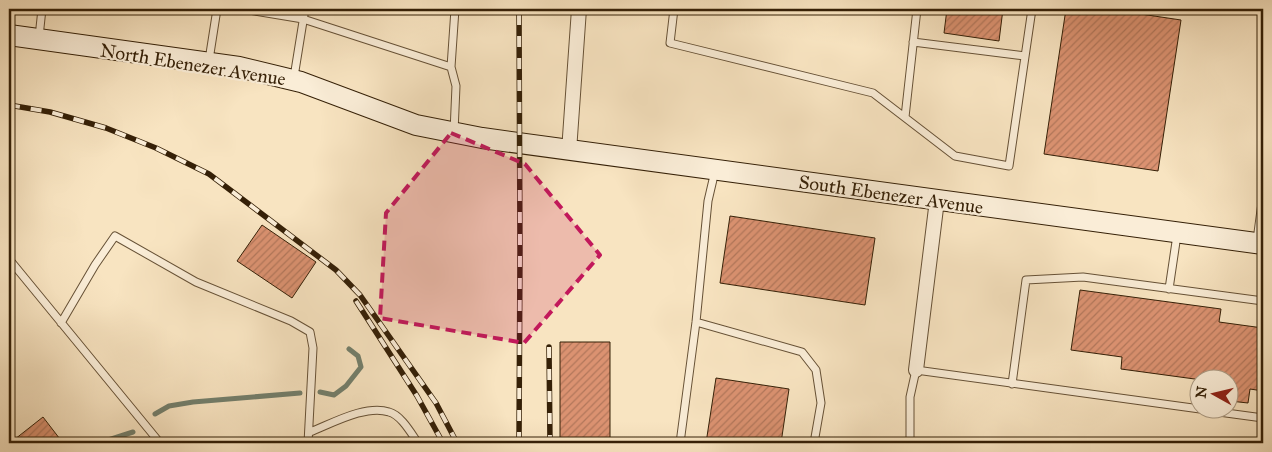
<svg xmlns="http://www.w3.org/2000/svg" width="1272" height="452" viewBox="0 0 1272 452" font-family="'IM FELL Great Primer',serif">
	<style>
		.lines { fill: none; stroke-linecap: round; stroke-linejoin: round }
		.stream { stroke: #737f6c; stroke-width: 5 }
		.building { fill: url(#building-hatch); stroke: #352007 }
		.lane-casing { stroke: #665136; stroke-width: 9 }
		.street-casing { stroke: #665136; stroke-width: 16 }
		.secondary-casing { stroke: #352007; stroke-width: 22 }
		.lane { stroke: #faedd7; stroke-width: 7 }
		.street { stroke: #faedd7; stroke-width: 14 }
		.secondary { stroke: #faedd7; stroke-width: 20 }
		.rail-casing { stroke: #352007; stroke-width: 5.5 }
		.rail { stroke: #faedd7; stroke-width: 4; stroke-dasharray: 11; stroke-linecap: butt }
		.marked { fill: #c2185b; fill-opacity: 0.2; stroke: #c2185b; stroke-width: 4; stroke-dasharray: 10 6; stroke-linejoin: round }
		.labels { text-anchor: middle; stroke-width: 4.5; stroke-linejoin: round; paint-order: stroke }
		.street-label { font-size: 19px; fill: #352007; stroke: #faedd7 }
	</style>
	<defs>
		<pattern id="building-hatch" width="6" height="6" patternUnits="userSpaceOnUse" patternTransform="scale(1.25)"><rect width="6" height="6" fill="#db9271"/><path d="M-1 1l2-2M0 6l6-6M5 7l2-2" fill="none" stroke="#b2775b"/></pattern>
	</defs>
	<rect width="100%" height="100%" fill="#f8e4c1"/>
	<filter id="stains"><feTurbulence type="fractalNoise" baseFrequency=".004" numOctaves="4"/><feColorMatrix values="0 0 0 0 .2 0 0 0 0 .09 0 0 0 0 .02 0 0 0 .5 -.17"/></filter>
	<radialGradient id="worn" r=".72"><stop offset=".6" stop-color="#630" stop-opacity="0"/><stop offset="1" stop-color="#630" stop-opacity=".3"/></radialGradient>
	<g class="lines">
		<path class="stream" d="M 320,392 L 334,395 L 346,386 L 361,367 L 358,356 L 349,349
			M 155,414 L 169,406 L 193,402 L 300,393
			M 99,443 L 133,432"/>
	</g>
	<path class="building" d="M 947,9 L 1003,9 L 999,41 L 944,33 Z
		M 1066,9 L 1107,9 L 1181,20 L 1158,171 L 1044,154 Z
		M 730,216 L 875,238 L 865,305 L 720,283 Z
		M 262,225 L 316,262 L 292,298 L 237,261 Z
		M 1080,290 L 1221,309 L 1219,322 L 1263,328 L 1263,391 L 1250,389 L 1248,403 L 1230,401 L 1230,380 L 1202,380 L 1121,369 L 1122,357 L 1071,350 Z
		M 560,342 L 610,342 L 610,443 L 560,443 Z
		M 716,378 L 789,389 L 781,443 L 706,443 Z
		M 43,417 L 63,443 L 10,443 Z"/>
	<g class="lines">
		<g class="lane-casing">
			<path id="lane" d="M 243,9 L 303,19 L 451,67 L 456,86 L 454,132
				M 674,9 L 670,43 L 873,93 L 955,156 L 1009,166 L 1032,9
				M 39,37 L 42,9
				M 913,42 L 1025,56
				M 209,60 L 217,9
				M 451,67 L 455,9
				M 294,77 L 305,9
				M 905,117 L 917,9
				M 1257,240 L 1263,195
				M 9,259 L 160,443
				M 1169,289 L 1177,235
				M 696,322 L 802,352 L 816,370 L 821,403 L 814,443
				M 61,323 L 95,265 L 115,236 L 196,282 L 291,321 L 310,332 L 313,348 L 308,443
				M 1012,384 L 1026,280 L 1083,277 L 1263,301
				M 1204,410 L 1263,418
				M 310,432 C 331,424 366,404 389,412 C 401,415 411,433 418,443
				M 680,443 L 696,322 L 708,201 L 715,171
				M 913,443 L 910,440 L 910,397 L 916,370 L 1200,409"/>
		</g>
		<g class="street-casing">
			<path id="street" d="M 569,151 L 579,9
				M 916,370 L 937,200"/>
		</g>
		<g class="secondary-casing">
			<path id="secondary" d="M 9,35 L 239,67 L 301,82 L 416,125 L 482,138 L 1263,244"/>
		</g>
		<use href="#lane" class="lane"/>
		<use href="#street" class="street"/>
		<use href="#secondary" class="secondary"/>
		<g class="rail-casing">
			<path id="rail" d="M 9,105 L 50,112 L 106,128 L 156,148 L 209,174 L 336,270 L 360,295 L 436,403 L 457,443
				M 356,301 L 417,396 L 443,443
				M 549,347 L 550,443
				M 519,443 L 520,250 L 519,9"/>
		</g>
		<use href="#rail" class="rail"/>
	</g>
	<path class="marked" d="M 451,133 L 525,164 L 600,255 L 524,343 L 380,318 L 386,213 Z"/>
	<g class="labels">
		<g class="street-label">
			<text transform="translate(193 64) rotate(9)" y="7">North Ebenezer Avenue</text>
			<text transform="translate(891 194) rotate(8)" y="7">South Ebenezer Avenue</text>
		</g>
	</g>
	<rect width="1272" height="452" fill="none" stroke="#f8e4c1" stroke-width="30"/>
	<rect x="10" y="10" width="1252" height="432" fill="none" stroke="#352007" stroke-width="2.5"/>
	<rect x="15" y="15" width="1242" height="422" fill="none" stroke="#352007"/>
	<g transform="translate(1214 394) rotate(278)"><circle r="24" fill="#faedd7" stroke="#ab9b84"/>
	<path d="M0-4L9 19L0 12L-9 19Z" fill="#8f2418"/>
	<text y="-8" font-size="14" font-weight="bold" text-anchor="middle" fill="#352007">N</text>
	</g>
	<rect width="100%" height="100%" filter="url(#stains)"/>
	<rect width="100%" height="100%" fill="url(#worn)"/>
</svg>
